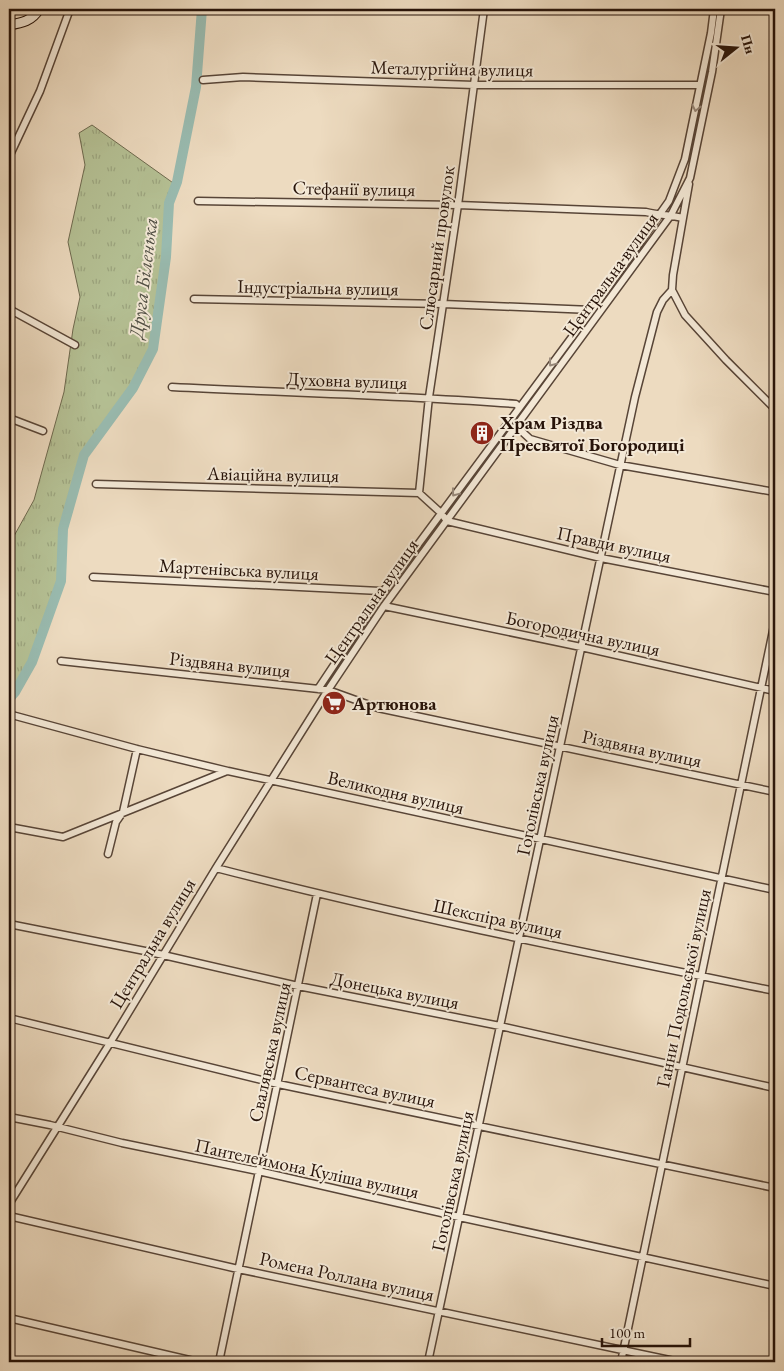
<svg xmlns="http://www.w3.org/2000/svg" width="784" height="1371" viewBox="0 0 784 1371" font-family="'EB Garamond',serif">
	<style>
		.grass { fill: url(#grass-tufts); stroke: #6e6a4f }
		.lines { fill: none; stroke-linecap: round; stroke-linejoin: round }
		.river { stroke: #99bbb0; stroke-width: 10 }
		.street-casing { stroke: #584537; stroke-width: 9 }
		.secondary-casing { stroke: #271309; stroke-width: 11 }
		.street { stroke: #f3e8d6; stroke-width: 6 }
		.secondary { stroke: #f3e8d6; stroke-width: 9 }
		.oneway { stroke: #97887a }
		.labels { text-anchor: middle; stroke-width: 4; stroke-linejoin: round; paint-order: stroke }
		.street-label { font-size: 19px; fill: #271309; stroke: #f3e8d6 }
		.poi-label { font-size: 19px; font-weight: bold; fill: #271309; stroke: #f3e8d6; text-anchor: start }
		.water-label { font-size: 20px; font-style: italic; fill: #4f4e43; stroke: #f3e8d6 }
	</style>
	<defs>
		<pattern id="grass-tufts" width="24" height="20" patternUnits="userSpaceOnUse" patternTransform="scale(1.25)"><rect width="24" height="20" fill="#b5c195"/><path d="M3 7l-1-3M5 7V3M7 7l1-3M15 17l-1-3M17 17v-4M19 17l1-3" fill="none" stroke="#9ca57f"/></pattern>
	</defs>
	<rect width="100%" height="100%" fill="#eddbc0"/>
	<filter id="stains"><feTurbulence type="fractalNoise" baseFrequency=".004" numOctaves="4"/><feColorMatrix values="0 0 0 0 .2 0 0 0 0 .09 0 0 0 0 .02 0 0 0 .5 -.17"/></filter>
	<radialGradient id="worn" r=".72"><stop offset=".6" stop-color="#630" stop-opacity="0"/><stop offset="1" stop-color="#630" stop-opacity=".3"/></radialGradient>
	<path class="grass" d="M 92,125 L 176,185 L 169,203 L 166,257 L 153,349 L 133,388 L 84,455 L 63,529 L 61,581 L 32,662 L 15,692 L 9,699 L 9,545 L 34,500 L 64,392 L 73,329 L 80,297 L 68,242 L 85,165 L 79,133 Z"/>
	<g class="lines">
		<path class="river" d="M 9,699 L 15,692 L 32,662 L 61,581 L 63,529 L 84,455 L 133,388 L 153,349 L 166,257 L 169,203 L 177,182 L 196,87 L 202,9"/>
		<g class="street-casing">
			<path id="street" d="M 203,80 L 243,77 L 474,85 L 700,85
				M 9,157 L 40,91 L 70,9
				M 198,201 L 458,205 L 646,212 C 658,215 670,215 683,218 L 673,275 L 672,290 L 663,300 L 657,312 L 635,397 L 428,1362
				M 683,218 L 689,184
				M 672,290 L 685,315 L 726,360 L 775,409
				M 194,299 L 443,304 L 592,310
				M 9,309 L 75,345
				M 172,387 C 287,393 402,395 516,404 L 519,407
				M 9,418 L 43,431
				M 517,427 L 530,439 L 620,465 L 775,492
				M 96,484 L 419,493 L 441,513 L 447,521
				M 419,493 L 429,397 L 458,205 L 484,9
				M 447,521 L 601,558 L 775,592
				M 9,535 L 10,536
				M 93,577 L 380,591 L 382,593
				M 384,606 L 581,647 L 775,691
				M 61,661 L 328,690 L 378,708 L 775,792
				M 318,689 L 382,593 L 592,310 L 669,201 L 685,159 L 711,33 L 714,9
				M 12,715 L 137,749 L 228,771 L 775,890
				M 9,827 L 63,837 L 227,771
				M 108,854 L 116,822 L 123,812 L 137,749
				M 216,868 C 401,916 588,953 775,991
				M 9,924 L 150,952 L 298,986 L 500,1026 L 775,1088
				M 9,1018 L 278,1084 L 775,1188
				M 9,1117 L 50,1125 L 122,1143 L 258,1171 L 459,1217 L 775,1286
				M 9,1204 L 110,1043 L 216,868 L 328,690 L 384,606 L 671,215 L 690,178 L 712,72 L 721,9
				M 9,1216 L 238,1269 L 679,1362
				M 9,1318 L 198,1362
				M 219,1362 L 317,894
				M 621,1362 L 775,621"/>
		</g>
		<g class="secondary-casing">
			<path id="secondary" d="M 9,25 C 22,23 32,21 39,9"/>
		</g>
		<use href="#street" class="street"/>
		<use href="#secondary" class="secondary"/>
	</g>
	<defs><path id="oneway-chevron" d="M-2-3.5L2.5 0L-2 3.5" fill="none" stroke-width="1.6" stroke-linecap="round" stroke-linejoin="round" transform="scale(1.25)"/></defs>
	<g class="oneway">
		<use href="#oneway-chevron" transform="translate(696 108) rotate(102)"/>
		<use href="#oneway-chevron" transform="translate(552 363) rotate(127)"/>
		<use href="#oneway-chevron" transform="translate(455 493) rotate(127)"/>
	</g>
	<defs>
		<g id="building-disc" transform="scale(1.25)"><circle r="9.5" fill="#8f2418" stroke="#f3e8d6"/><path d="M-4-6H4V6H1V3H-1V6H-4ZM-2.5-4.3h1.7v1.8h-1.7ZM.8-4.3h1.7v1.8H.8ZM-2.5-1h1.7V.8h-1.7ZM.8-1h1.7V.8H.8Z" fill="#fff"/></g>
		<g id="supermarket-disc" transform="scale(1.25)"><circle r="9.5" fill="#8f2418" stroke="#f3e8d6"/><path d="M-6-5.5h2.5l.6 2H6L4.5 2H-2.5L-4.4-4H-6ZM-1.5 3.2a1.3 1.3 0 1 0 .1 0ZM3 3.2a1.3 1.3 0 1 0 .1 0Z" fill="#fff"/></g>
	</defs>
	<g fill-rule="evenodd">
		<use href="#building-disc" x="482" y="433"/>
		<use href="#supermarket-disc" x="334" y="703"/>
	</g>
	<g class="labels">
		<g class="street-label">
			<text transform="translate(452 68) rotate(1)" y="7">Металургійна вулиця</text>
			<text transform="translate(354 188) rotate(1)" y="7">Стефанії вулиця</text>
			<text transform="translate(436 248) rotate(-82)" y="7">Слюсарний провулок</text>
			<text transform="translate(610 274) rotate(-54)" y="7">Центральна вулиця</text>
			<text transform="translate(318 287) rotate(1)" y="7">Індустріальна вулиця</text>
			<text transform="translate(347 380) rotate(2)" y="7">Духовна вулиця</text>
			<text transform="translate(273 474) rotate(1)" y="7">Авіаційна вулиця</text>
			<text transform="translate(614 544) rotate(12)" y="7">Правди вулиця</text>
			<text transform="translate(239 569) rotate(3)" y="7">Мартенівська вулиця</text>
			<text transform="translate(371 601) rotate(-55)" y="7">Центральна вулиця</text>
			<text transform="translate(583 633) rotate(12)" y="7">Богородична вулиця</text>
			<text transform="translate(230 664) rotate(6)" y="7">Різдвяна вулиця</text>
			<text transform="translate(642 748) rotate(12)" y="7">Різдвяна вулиця</text>
			<text transform="translate(537 785) rotate(-78)" y="7">Гоголівська вулиця</text>
			<text transform="translate(396 792) rotate(13)" y="7">Великодня вулиця</text>
			<text transform="translate(498 918) rotate(12)" y="7">Шекспіра вулиця</text>
			<text transform="translate(152 943) rotate(-59)" y="7">Центральна вулиця</text>
			<text transform="translate(683 988) rotate(-78)" y="7">Ганни Подольської вулиця</text>
			<text transform="translate(395 990) rotate(11)" y="7">Донецька вулиця</text>
			<text transform="translate(269 1052) rotate(-78)" y="7">Свалявська вулиця</text>
			<text transform="translate(365 1086) rotate(12)" y="7">Сервантеса вулиця</text>
			<text transform="translate(307 1168) rotate(12)" y="7">Пантелеймона Куліша вулиця</text>
			<text transform="translate(452 1181) rotate(-78)" y="7">Гоголівська вулиця</text>
			<text transform="translate(347 1276) rotate(12)" y="7">Ромена Роллана вулиця</text>
		</g>
		<g class="poi-label">
			<text x="500" y="429">Храм Різдва<tspan x="500" dy="22">Пресвятої Богородиці</tspan></text>
			<text x="352" y="710">Артюнова</text>
		</g>
		<g class="water-label">
			<text transform="translate(143 278) rotate(-83)" y="7">Друга Біленька</text>
		</g>
	</g>
	<rect width="784" height="1371" fill="none" stroke="#eddbc0" stroke-width="30"/>
	<rect x="10" y="10" width="764" height="1351" fill="none" stroke="#271309" stroke-width="2.5"/>
	<rect x="15" y="15" width="754" height="1341" fill="none" stroke="#271309"/>
	<g transform="translate(736 48) rotate(73)" stroke="#f3e8d6" stroke-width="4" paint-order="stroke">
	<path d="M0-4L9 19L0 12L-9 19Z" fill="#271309"/>
	<text y="-8" font-size="14" font-weight="bold" text-anchor="middle" fill="#271309">Пн</text>
	</g>
	<path d="M602 1338v8h88v-8" fill="none" stroke="#271309" stroke-width="2.5"/>
	<text x="609" y="1338" font-size="15" fill="#271309" stroke="#f3e8d6" stroke-width="4" paint-order="stroke">100 m</text>
	<rect width="100%" height="100%" filter="url(#stains)"/>
	<rect width="100%" height="100%" fill="url(#worn)"/>
</svg>
